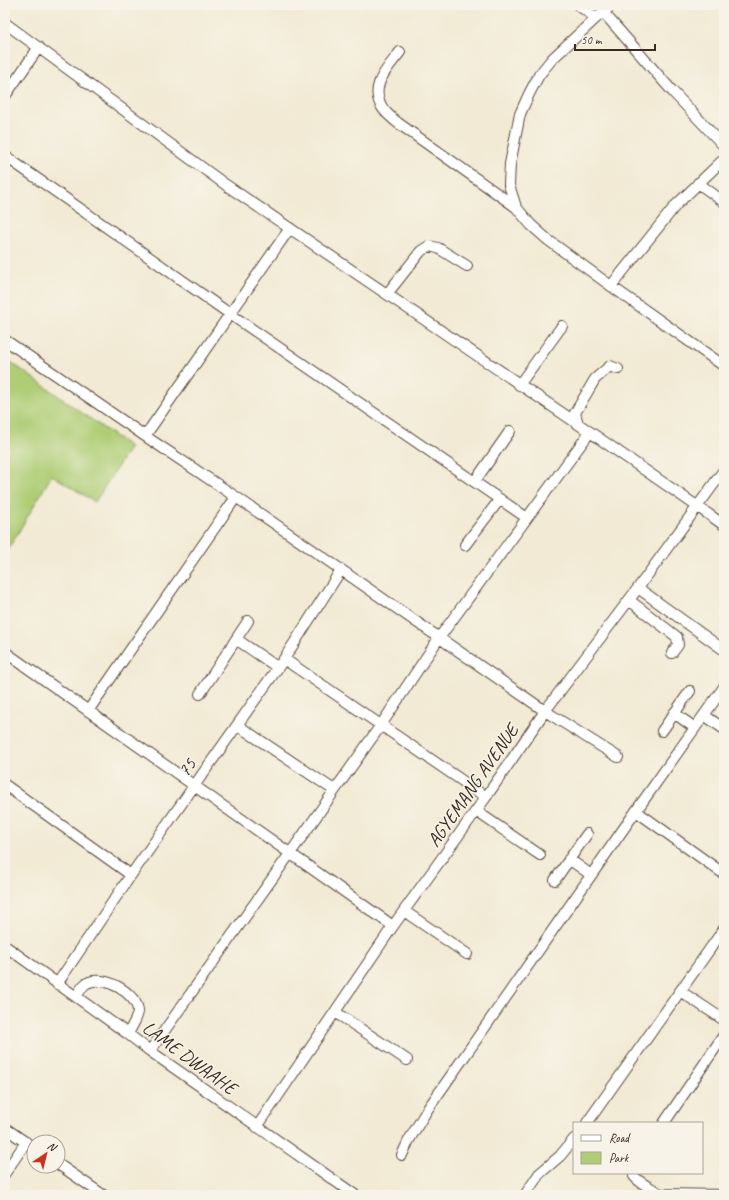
<svg xmlns="http://www.w3.org/2000/svg" width="729" height="1200" viewBox="0 0 729 1200" font-family="Caveat,sans-serif">
	<style>
		.green { fill: #aecd74; stroke: #747c49 }
		.lines { fill: none; stroke-linecap: round; stroke-linejoin: round }
		.minor-casing { stroke: #564739; stroke-width: 12 }
		.minor { stroke: #fff; stroke-width: 10 }
		.labels { text-anchor: middle; stroke-width: 3; stroke-linejoin: round; paint-order: stroke }
		.street-label { font-size: 19px; fill: #3b2a1e; stroke: #f7f3e8 }
	</style>
	<rect width="100%" height="100%" fill="#f7f3e8"/>
	<filter id="ink" filterUnits="userSpaceOnUse"><feTurbulence type="fractalNoise" baseFrequency=".025" numOctaves="2"/><feDisplacementMap in="SourceGraphic" scale="8" xChannelSelector="R" yChannelSelector="G"/><feConvolveMatrix kernelMatrix="1 2 1 2 8 2 1 2 1" color-interpolation-filters="sRGB"/></filter>
	<filter id="wash" filterUnits="userSpaceOnUse"><feTurbulence type="fractalNoise" baseFrequency=".012" numOctaves="4" result="noise"/><feDisplacementMap in="SourceGraphic" scale="16" xChannelSelector="R" yChannelSelector="G"/><feGaussianBlur stdDeviation="0.9" result="paint"/><feColorMatrix in="noise" values="0 0 0 0 0 0 0 0 0 0 0 0 0 0 0 0 0 1.4 0 .05"/><feComposite in="paint" operator="in"/></filter>
	<g filter="url(#wash)">
		<rect width="100%" height="100%" fill="#f2ead4"/>
		<path class="green" d="M 5,358 L 130,447 L 95,502 L 52,475 L 5,555 Z"/>
	</g>
	<g filter="url(#ink)">
		<g class="lines">
			<g class="minor-casing">
				<path id="minor" d="M 578,5 L 596,18
					M 612,5 L 596,18 L 552,59 L 539,75 L 529,94 L 520,114 L 510,164 L 509,185 L 516,207 L 531,225 L 548,240 L 611,286 L 724,366
					M 603,12 L 673,92 L 724,146
					M 5,23 L 226,185 L 590,432 L 724,525
					M 400,52 C 387,69 367,88 384,110 C 388,115 393,119 398,123 L 516,207
					M 5,96 L 39,47
					M 5,156 L 230,314 L 527,518
					M 698,183 L 724,202
					M 611,286 L 676,205 L 724,159
					M 387,294 L 421,251 L 429,246 L 438,248 L 467,266
					M 5,340 L 145,436 L 236,497 L 545,711 L 618,757
					M 519,385 L 562,326
					M 578,424 L 575,413 L 595,379 L 610,366 L 618,369
					M 145,436 L 290,228
					M 475,481 L 510,431
					M 465,545 L 500,499
					M 638,588 L 724,650
					M 629,600 L 677,637 L 678,645 L 672,653
					M 236,639 L 277,667
					M 5,652 L 393,926
					M 284,659 L 486,797
					M 200,694 L 248,621
					M 88,711 L 236,497
					M 674,713 L 695,728
					M 704,715 L 724,729
					M 237,725 L 334,790
					M 662,731 L 690,691
					M 5,785 L 131,875
					M 476,811 L 540,855
					M 636,811 L 724,874
					M 569,859 L 591,875
					M 555,880 L 587,834
					M 404,911 L 467,954
					M 5,946 L 128,1034 L 150,1051 L 355,1195
					M 57,984 L 131,875 L 284,659 L 341,570
					M 680,991 L 724,1020
					M 76,997 C 79,993 82,985 87,983 C 103,974 137,993 138,1011 C 138,1018 131,1027 128,1034
					M 335,1012 L 407,1060
					M 150,1051 L 381,725 L 439,638 L 590,432
					M 587,1123 L 724,929
					M 664,1123 L 724,1035
					M 257,1127 L 393,926 L 486,797 L 545,711 L 638,588 L 724,470
					M 5,1128 L 34,1148
					M 402,1155 L 409,1140 L 427,1110 L 636,811 L 724,687
					M 58,1164 L 103,1195
					M 5,1173 L 26,1142
					M 634,1173 L 634,1176 C 641,1185 653,1188 662,1195
					M 662,1194 L 724,1195
					M 525,1195 L 539,1174 L 560,1156 L 574,1139"/>
			</g>
			<use href="#minor" class="minor"/>
		</g>
	</g>
	<g class="labels">
		<g class="street-label">
			<text transform="translate(186 767) rotate(-54)" y="7">75</text>
			<text transform="translate(472 785) rotate(-55)" y="7">AGYEMANG AVENUE</text>
			<text transform="translate(190 1057) rotate(36)" y="7">LAME DWAAHE</text>
		</g>
	</g>
	<rect width="729" height="1200" fill="none" stroke="#f7f3e8" stroke-width="20"/>
	<rect x="573" y="1122" width="130" height="52" fill="#f7f3e8" stroke="#aca397"/>
	<rect x="581" y="1135" width="20" height="6" fill="#ffffff" stroke="#aca397"/>
	<text x="609" y="1142" font-size="12" fill="#3b2a1e">Road</text>
	<rect x="581" y="1152" width="20" height="12" fill="#aecd74" stroke="#aca397"/>
	<text x="609" y="1162" font-size="12" fill="#3b2a1e">Park</text>
	<g transform="translate(46 1154) rotate(35)"><circle r="19" fill="#f7f3e8" stroke="#aca397"/>
	<path d="M0-3L7 15L0 10L-7 15Z" fill="#c8321e"/>
	<text y="-6" font-size="11" font-weight="bold" text-anchor="middle" fill="#3b2a1e">N</text>
	</g>
	<path d="M575 44v6h80v-6" fill="none" stroke="#3b2a1e" stroke-width="2"/>
	<text x="581" y="44" font-size="12" fill="#3b2a1e" stroke="#f7f3e8" stroke-width="3" paint-order="stroke">50 m</text>
</svg>
